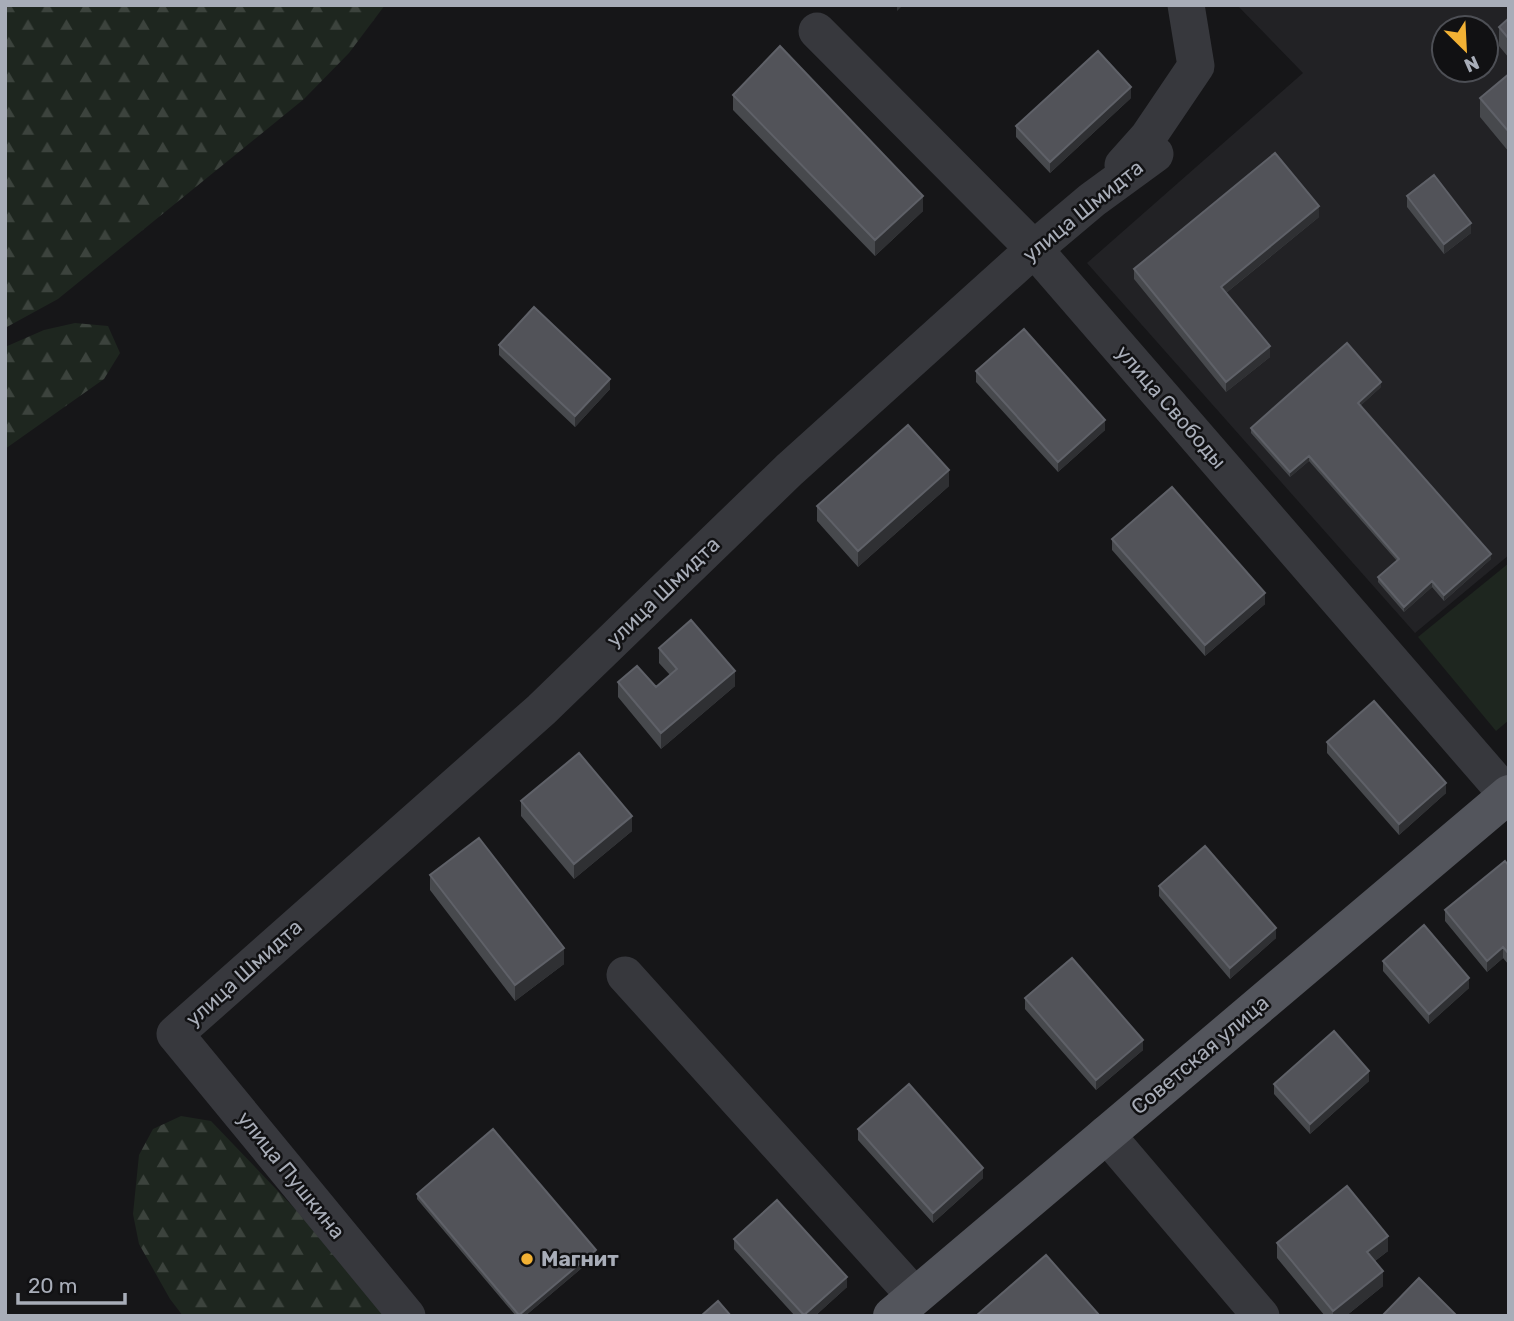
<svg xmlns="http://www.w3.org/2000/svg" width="1514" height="1321" viewBox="0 0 1514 1321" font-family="Rubik,sans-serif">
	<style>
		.built { fill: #222225; fill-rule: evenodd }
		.grass { fill: #1e261f }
		.forest { fill: url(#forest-firs) }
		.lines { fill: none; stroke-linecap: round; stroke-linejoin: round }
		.minor { stroke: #37383d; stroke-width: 37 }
		.major { stroke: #53555c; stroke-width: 38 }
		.wall { fill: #47494d }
		.shaded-wall { fill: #2f3033 }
		.building { fill: #525359; stroke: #5f6168; stroke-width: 2 }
		.poi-dot { fill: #f2b134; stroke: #111113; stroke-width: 2.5 }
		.labels { text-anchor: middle; stroke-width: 5; stroke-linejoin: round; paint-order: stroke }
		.street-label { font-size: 21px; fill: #a8adb8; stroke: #111113 }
		.poi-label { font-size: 21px; font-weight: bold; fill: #a8adb8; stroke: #111113; text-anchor: start }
	</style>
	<defs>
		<pattern id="forest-firs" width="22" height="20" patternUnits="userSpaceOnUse" patternTransform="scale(1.75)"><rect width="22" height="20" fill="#1e261f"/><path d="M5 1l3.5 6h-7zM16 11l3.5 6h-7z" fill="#3c433d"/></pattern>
	</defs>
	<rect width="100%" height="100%" fill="#161618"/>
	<path class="built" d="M 1237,5 L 1509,5 L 1509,555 L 1415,633 L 1087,263 L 1303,73 ZM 1444,28 L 1486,28 L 1486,70 L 1444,70 Z"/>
	<path class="grass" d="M 1509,563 L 1509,720 L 1496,731 L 1418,637 Z"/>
	<path class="forest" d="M 5,5 L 385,5 L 349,53 L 304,99 L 58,299 L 5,328 Z
		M 75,323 L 108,326 L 120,353 L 104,379 L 5,449 L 5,347 L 44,330 Z
		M 181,1116 L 211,1121 L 367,1284 L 388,1316 L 183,1316 L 170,1299 L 139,1244 L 133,1214 L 139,1155 L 153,1129 Z"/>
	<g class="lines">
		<path class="minor" d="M 817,31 L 1034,249 L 1509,797
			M 1123,165 L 1148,137 L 1196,66 L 1186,5
			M 625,975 L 915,1296
			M 1106,1134 L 1261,1316
			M 407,1316 L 175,1034 L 541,710 L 789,470 L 1034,249 L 1092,200 L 1155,154"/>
		<path class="major" d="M 892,1316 L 1509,794"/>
	</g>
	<path class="wall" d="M 1509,18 L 1509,58 L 1499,46 L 1499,27 Z
		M 1509,74 L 1509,152 L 1480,117 L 1480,98 Z
		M 733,95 L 923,211 L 875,256 L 733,110 Z
		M 1131,98 L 1050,173 L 1016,137 L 1016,126 Z
		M 1407,196 L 1471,233 L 1444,254 L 1407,207 Z
		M 1319,217 L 1226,293 L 1270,357 L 1226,392 L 1134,279 L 1134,269 Z
		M 499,345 L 610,389 L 575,427 L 499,355 Z
		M 976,371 L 1105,430 L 1058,472 L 976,382 Z
		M 1381,387 L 1360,406 L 1491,559 L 1444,601 L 1432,587 L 1404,612 L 1378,582 L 1378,577 L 1397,561 L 1309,461 L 1290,477 L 1251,433 L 1251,428 Z
		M 949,486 L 858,567 L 817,521 L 817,506 Z
		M 1112,539 L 1265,604 L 1205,656 L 1112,550 Z
		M 659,648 L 735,686 L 661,749 L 618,697 L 618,682 L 656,687 L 670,675 L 659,663 Z
		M 1327,742 L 1446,793 L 1399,835 L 1327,753 Z
		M 521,801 L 632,831 L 574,879 L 521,816 Z
		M 1509,866 L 1509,965 L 1503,958 L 1487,972 L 1445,921 L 1445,910 Z
		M 430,875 L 564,964 L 515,1001 L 430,890 Z
		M 1159,886 L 1276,938 L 1230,979 L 1159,896 Z
		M 1383,961 L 1469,988 L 1429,1024 L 1383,971 Z
		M 1025,998 L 1143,1050 L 1096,1090 L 1025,1009 Z
		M 1369,1081 L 1310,1134 L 1274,1094 L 1274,1084 Z
		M 858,1129 L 983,1178 L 933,1223 L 858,1140 Z
		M 417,1194 L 596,1256 L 525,1316 L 516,1316 L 417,1199 Z
		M 734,1239 L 847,1287 L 815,1316 L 795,1316 L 734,1249 Z
		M 1277,1243 L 1388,1251 L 1375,1261 L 1383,1286 L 1346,1316 L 1325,1316 L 1277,1258 Z"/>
	<path class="shaded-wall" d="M 897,5 L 903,5 L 897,11 Z
		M 1131,87 L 1131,98 L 1050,173 L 1050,162 Z
		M 923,196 L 923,211 L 875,256 L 875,240 Z
		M 1319,206 L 1319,217 L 1221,297 L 1221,287 Z
		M 1471,223 L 1471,233 L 1444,254 L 1444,244 Z
		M 1270,346 L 1270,357 L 1226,392 L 1226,382 Z
		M 610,379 L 610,389 L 575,427 L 575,416 Z
		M 1381,382 L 1381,387 L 1358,408 L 1358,403 Z
		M 1105,420 L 1105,430 L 1058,472 L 1058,462 Z
		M 1309,456 L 1309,461 L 1290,477 L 1290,472 Z
		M 949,470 L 949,486 L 858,567 L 858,551 Z
		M 1491,554 L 1491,559 L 1444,601 L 1444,595 Z
		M 1432,581 L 1432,587 L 1404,612 L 1404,607 Z
		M 1265,593 L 1265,604 L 1205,656 L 1205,645 Z
		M 735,671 L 735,686 L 661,749 L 661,733 Z
		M 1446,783 L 1446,793 L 1399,835 L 1399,824 Z
		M 632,816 L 632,831 L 574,879 L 574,864 Z
		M 1276,928 L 1276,938 L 1230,979 L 1230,968 Z
		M 1503,947 L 1503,958 L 1487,972 L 1487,961 Z
		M 564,948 L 564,964 L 515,1001 L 515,985 Z
		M 1469,978 L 1469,988 L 1429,1024 L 1429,1014 Z
		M 1143,1040 L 1143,1050 L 1096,1090 L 1096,1080 Z
		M 1369,1071 L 1369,1081 L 1310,1134 L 1310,1124 Z
		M 983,1168 L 983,1178 L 933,1223 L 933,1213 Z
		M 1388,1236 L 1388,1251 L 1367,1267 L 1367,1252 Z
		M 596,1250 L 596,1256 L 525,1316 L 519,1316 Z
		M 1383,1271 L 1383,1286 L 1346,1316 L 1333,1316 L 1333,1311 Z
		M 847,1277 L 847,1287 L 815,1316 L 804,1316 Z"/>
	<path class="building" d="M 1509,18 L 1509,39 L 1499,27 Z
		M 780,46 L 923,196 L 875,240 L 733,95 Z
		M 1098,51 L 1131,87 L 1050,162 L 1016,126 Z
		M 1509,74 L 1509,132 L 1480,98 Z
		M 1275,153 L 1319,206 L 1221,287 L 1270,346 L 1226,382 L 1134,269 Z
		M 1434,175 L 1471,223 L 1444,244 L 1407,196 Z
		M 534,307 L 610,379 L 575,416 L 499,345 Z
		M 1024,329 L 1105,420 L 1058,462 L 976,371 Z
		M 1347,343 L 1381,382 L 1358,403 L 1491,554 L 1444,595 L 1432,581 L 1404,607 L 1378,577 L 1399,559 L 1309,456 L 1290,472 L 1251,428 Z
		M 908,425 L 949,470 L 858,551 L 817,506 Z
		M 1172,487 L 1265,593 L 1205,645 L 1112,539 Z
		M 691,620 L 735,671 L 661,733 L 618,682 L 637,666 L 656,687 L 677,669 L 659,648 Z
		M 1374,701 L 1446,783 L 1399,824 L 1327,742 Z
		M 579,753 L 632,816 L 574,864 L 521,801 Z
		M 479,838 L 564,948 L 515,985 L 430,875 Z
		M 1205,846 L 1276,928 L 1230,968 L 1159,886 Z
		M 1505,861 L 1509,866 L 1509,954 L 1503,947 L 1487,961 L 1445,910 Z
		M 1424,925 L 1469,978 L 1429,1014 L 1383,961 Z
		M 1072,958 L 1143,1040 L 1096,1080 L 1025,998 Z
		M 1334,1031 L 1369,1071 L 1310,1124 L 1274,1084 Z
		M 909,1084 L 983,1168 L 933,1213 L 858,1129 Z
		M 493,1129 L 596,1250 L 519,1315 L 417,1194 Z
		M 1347,1186 L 1388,1236 L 1367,1252 L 1383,1271 L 1333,1311 L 1277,1243 Z
		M 777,1200 L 847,1277 L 804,1315 L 734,1239 Z
		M 1046,1255 L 1100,1316 L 976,1316 Z
		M 1419,1278 L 1457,1316 L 1382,1316 Z
		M 718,1301 L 731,1316 L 701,1316 Z"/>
	<circle class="poi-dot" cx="527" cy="1259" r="7"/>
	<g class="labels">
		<g class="street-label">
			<text transform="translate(1083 211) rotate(-39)" y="7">улица Шмидта</text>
			<text transform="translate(1171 407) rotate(49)" y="7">улица Свободы</text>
			<text transform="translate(663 592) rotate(-44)" y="7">улица Шмидта</text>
			<text transform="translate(244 973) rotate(-42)" y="7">улица Шмидта</text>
			<text transform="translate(1200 1055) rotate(-40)" y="7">Советская улица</text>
			<text transform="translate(291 1175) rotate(51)" y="7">улица Пушкина</text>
		</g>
		<g class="poi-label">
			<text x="541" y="1266">Магнит</text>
		</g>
	</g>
	<rect width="1514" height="1321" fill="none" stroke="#a8adb8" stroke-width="14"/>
	<g transform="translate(1465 49) rotate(156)"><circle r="33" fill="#111113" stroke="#4d4f55" stroke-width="2"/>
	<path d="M0-5L12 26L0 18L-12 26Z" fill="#f2b134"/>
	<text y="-10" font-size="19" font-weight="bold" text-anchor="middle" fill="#a8adb8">N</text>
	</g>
	<path d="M18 1293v10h107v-10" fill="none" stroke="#a8adb8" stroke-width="3.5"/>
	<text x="28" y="1293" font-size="21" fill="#a8adb8" stroke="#111113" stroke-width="5" paint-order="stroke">20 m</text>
</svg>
